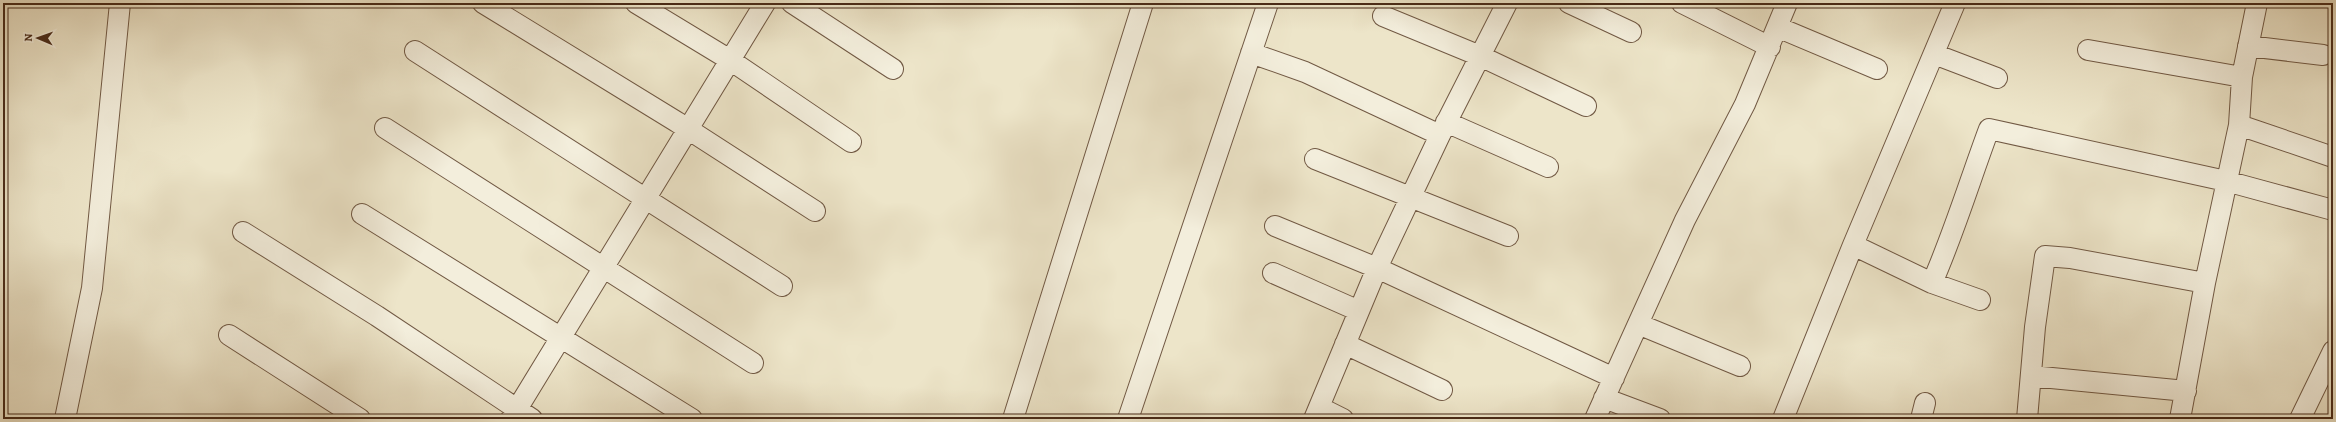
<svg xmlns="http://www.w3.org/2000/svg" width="2336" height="422" viewBox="0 0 2336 422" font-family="Alegreya,serif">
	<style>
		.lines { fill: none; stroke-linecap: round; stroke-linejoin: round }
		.street-casing { stroke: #715944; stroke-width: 22 }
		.street { stroke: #f3eedc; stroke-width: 20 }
	</style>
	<rect width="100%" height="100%" fill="#ede5c9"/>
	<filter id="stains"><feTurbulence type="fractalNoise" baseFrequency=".005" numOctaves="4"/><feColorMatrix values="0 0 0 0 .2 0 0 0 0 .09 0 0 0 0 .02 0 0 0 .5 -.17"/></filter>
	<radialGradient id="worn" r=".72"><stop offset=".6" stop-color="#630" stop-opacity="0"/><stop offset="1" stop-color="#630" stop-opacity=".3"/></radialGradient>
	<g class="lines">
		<g class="street-casing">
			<path id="street" d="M 483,3 L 677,122 L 815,211
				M 636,3 L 730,60 L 851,142
				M 792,3 L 893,69
				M 1569,3 L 1631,32
				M 1682,3 L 1770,47
				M 1383,16 L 1480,56 L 1586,106
				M 1777,27 L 1877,69
				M 2248,46 L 2323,55
				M 2088,50 L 2242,77
				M 415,51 L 782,286
				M 1251,53 L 1305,72 L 1440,135
				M 1934,54 L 1997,78
				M 1446,122 L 1548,167
				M 2239,125 L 2333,157
				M 385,128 L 753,363
				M 1315,159 L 1508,236
				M 362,214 L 692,419
				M 1275,226 L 1377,268 L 1614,378
				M 243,232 L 377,316 L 532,419
				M 1853,245 L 1932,283 L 1980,300
				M 1273,273 L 1359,311
				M 1932,283 C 1954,233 1970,180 1989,129 L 2226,181 L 2333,210
				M 1638,324 L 1740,366
				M 229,335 L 360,419
				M 1345,344 L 1442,390
				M 2031,376 L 2186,391
				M 1604,398 L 1660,419
				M 1319,407 L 1343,419
				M 65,419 L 92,288 L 120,3
				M 511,419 L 765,3
				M 1013,419 L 1143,3
				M 1128,419 L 1268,3
				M 1314,419 L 1377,268 L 1440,135 L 1507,3
				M 1595,419 L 1685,220 L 1745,104 L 1787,3
				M 1783,419 L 1853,245 L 1955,3
				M 1921,419 L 1925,403
				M 2027,419 L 2035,327 L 2045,256 L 2070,258 L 2205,283
				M 2180,419 L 2205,283 L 2239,125 L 2242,77 L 2257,3
				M 2300,419 L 2333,351"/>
		</g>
		<use href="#street" class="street"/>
	</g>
	<rect width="2336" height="422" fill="none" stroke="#ede5c9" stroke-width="16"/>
	<rect x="4" y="4" width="2328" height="414" fill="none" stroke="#482a18" stroke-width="2"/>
	<rect x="8" y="8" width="2320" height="406" fill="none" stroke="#482a18"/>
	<g transform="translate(38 38) rotate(272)" stroke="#f3eedc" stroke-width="3" paint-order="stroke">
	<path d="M0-3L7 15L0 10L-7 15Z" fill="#482a18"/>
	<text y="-6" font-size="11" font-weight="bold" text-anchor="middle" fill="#482a18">N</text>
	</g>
	<rect width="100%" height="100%" filter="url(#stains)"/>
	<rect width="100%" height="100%" fill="url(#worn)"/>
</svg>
